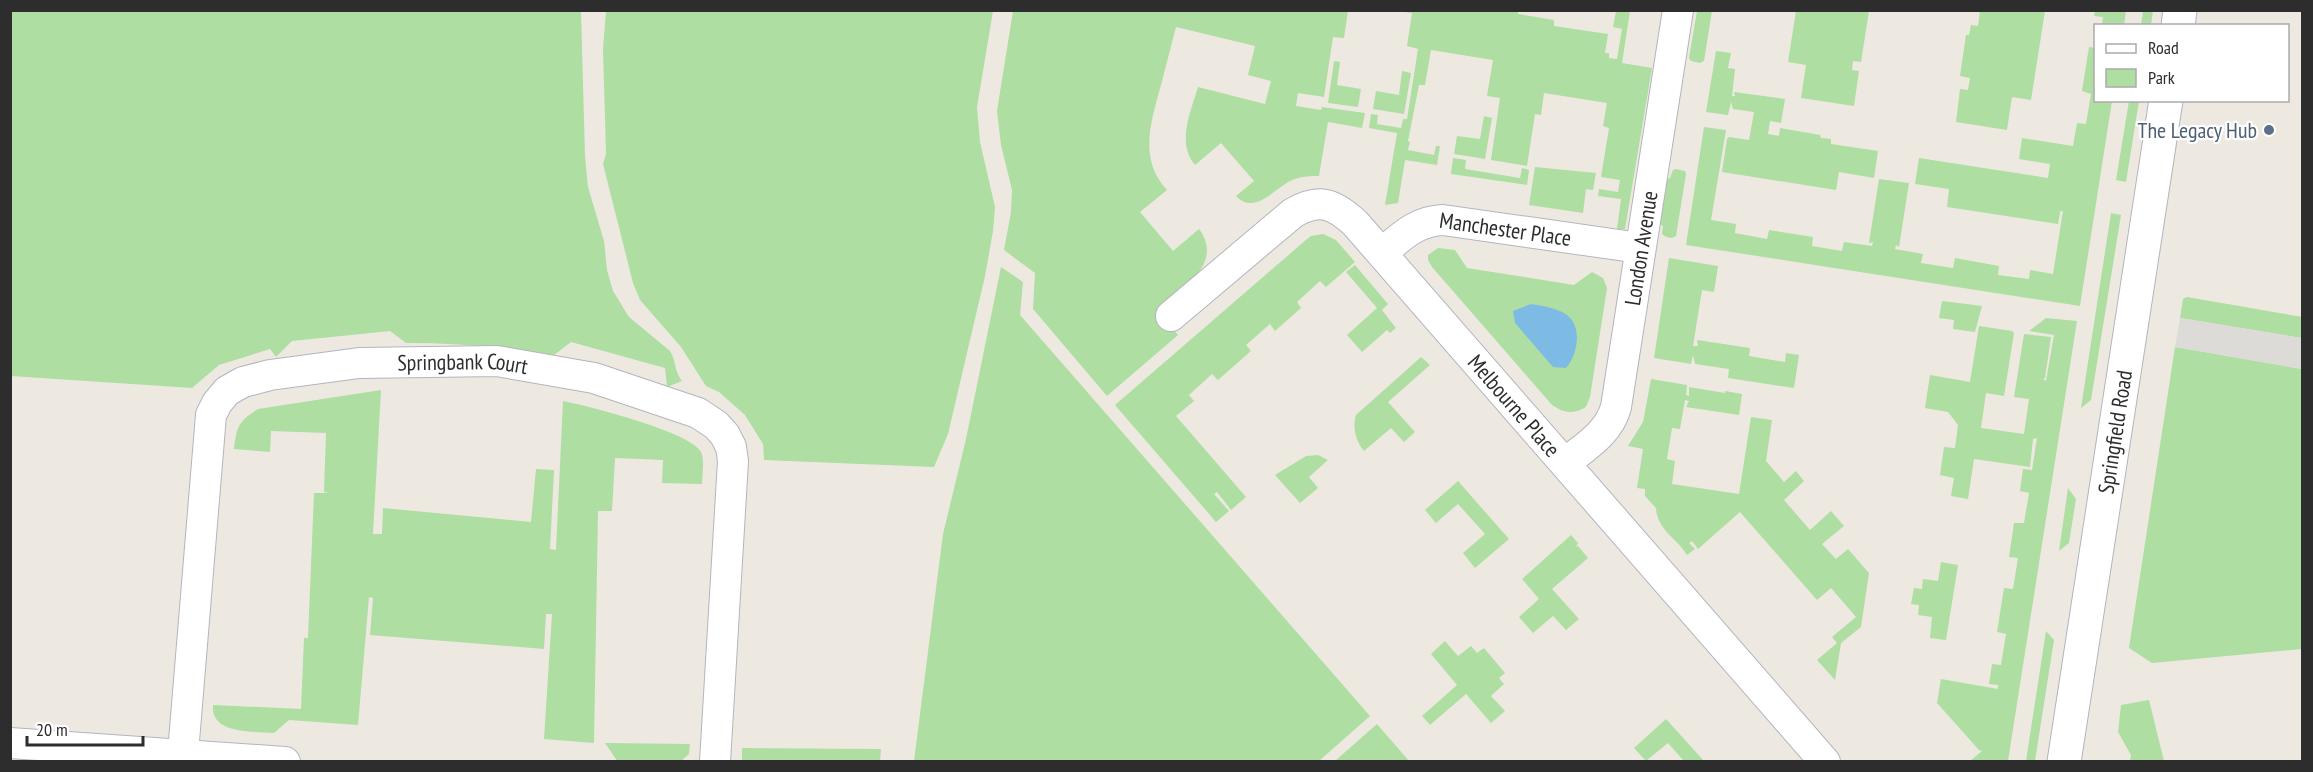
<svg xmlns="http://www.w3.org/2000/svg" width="2313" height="772" viewBox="0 0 2313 772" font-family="'PT Sans Narrow',sans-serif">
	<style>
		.green { fill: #aedea2 }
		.plaza { fill: #dddbd7 }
		.water { fill: #7dbbe5 }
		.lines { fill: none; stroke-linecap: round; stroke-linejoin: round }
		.street-casing { stroke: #b4b4bf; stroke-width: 32 }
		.secondary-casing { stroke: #b4b4bf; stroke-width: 35 }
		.street { stroke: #fff; stroke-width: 30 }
		.secondary { stroke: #fff; stroke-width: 33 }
		.service-dot { fill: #5c6f8a; stroke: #fff; stroke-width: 2 }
		.labels { text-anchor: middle; stroke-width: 4.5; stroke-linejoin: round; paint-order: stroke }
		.service-label { font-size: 22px; fill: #4e5e75; stroke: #fff; text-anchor: end }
		.street-label { font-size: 22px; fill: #2d2d2d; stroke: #fff }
	</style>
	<rect width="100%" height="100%" fill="#ede9e0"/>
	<path class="green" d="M 10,11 L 581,11 L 585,156 L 588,187 L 604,241 L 607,270 L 613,291 L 629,317 L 670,351 C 677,363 673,368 682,381 L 667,387 L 665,368 L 571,342 L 554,355 C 505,347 456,343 406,343 L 390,331 L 292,341 L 276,357 L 270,349 L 219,365 L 192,388 L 11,376 Z
		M 606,11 L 993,11 L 977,107 L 980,142 L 995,207 L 993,231 L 985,276 L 948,434 L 934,467 L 764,460 L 763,444 L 745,415 L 719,392 L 706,386 L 681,347 L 640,300 L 633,283 L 603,164 L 606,154 L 603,49 Z
		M 1013,11 L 1348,11 L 1344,38 L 1333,37 L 1324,97 L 1298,93 L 1296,106 L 1321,110 L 1322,107 L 1365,113 L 1362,128 L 1328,122 L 1319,176 C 1311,176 1303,176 1295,179 C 1276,185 1256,217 1236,196 L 1254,181 L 1221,143 L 1195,165 C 1176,143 1191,111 1198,87 L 1265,104 L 1271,81 L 1248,75 L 1255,46 L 1176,27 C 1171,46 1166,66 1161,85 C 1151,122 1138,159 1167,190 L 1140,212 L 1173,251 L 1199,229 C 1225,264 1181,289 1157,309 L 1178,335 L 1107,396 L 1033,309 L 1035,273 L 1004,250 L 1011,212 L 1012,190 L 1001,145 L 997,111 Z
		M 1396,11 L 1518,11 L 1518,14 L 1554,20 L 1554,26 L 1608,34 L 1605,53 L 1609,53 L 1609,58 L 1617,59 L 1622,29 L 1613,27 L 1616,11 L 1630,11 L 1622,63 L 1652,68 L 1625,229 L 1617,229 L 1621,199 L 1598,196 L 1599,189 L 1618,192 L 1620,180 L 1601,177 L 1609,128 L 1603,126 L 1607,103 L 1544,93 L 1541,115 L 1535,114 L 1527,166 L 1491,160 L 1500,98 L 1487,96 L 1493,60 L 1431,50 L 1425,85 L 1419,85 L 1408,141 L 1410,142 L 1408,150 L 1434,155 L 1436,146 L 1440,146 L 1437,165 L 1405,160 L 1398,203 L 1385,205 L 1397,133 L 1369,128 L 1371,114 L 1378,115 L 1377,124 L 1401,128 L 1403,119 L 1407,119 L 1418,49 L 1407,46 L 1412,13 Z
		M 1697,11 L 1712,11 L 1704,61 L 1700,63 L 1691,61 L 1689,58 Z
		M 1796,11 L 1869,11 L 1861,62 L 1853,61 L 1852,70 L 1859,71 L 1854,106 L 1801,98 L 1806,65 L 1788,62 Z
		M 1978,11 L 2045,11 L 2031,100 L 2012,97 L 2007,130 L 1956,122 L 1960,89 L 1968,90 L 1970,78 L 1960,76 L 1966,35 L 1969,35 L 1971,25 L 1978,26 L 1980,11 Z
		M 2095,11 L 2126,11 L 2124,25 L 2102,25 L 2103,17 L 2094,16 Z
		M 2143,11 L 2153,11 L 2151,25 L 2141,25 Z
		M 2089,47 L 2095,48 L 2096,100 L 2112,101 L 2080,306 L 1686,245 L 1704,127 L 1726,130 L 1711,220 L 1736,224 L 1735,233 L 1767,239 L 1769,230 L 1813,237 L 1812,246 L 1842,251 L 1844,242 L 1872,246 L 1873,242 L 1869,243 L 1879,179 L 1909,183 L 1899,247 L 1896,245 L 1895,249 L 1923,254 L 1921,263 L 1953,268 L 1955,258 L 1999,266 L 1998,275 L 2029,279 L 2030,270 L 2053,274 L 2063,211 L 2059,212 L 2060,213 L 2058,224 L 1947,207 L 1949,189 L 1915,184 L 1919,158 L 2048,178 L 2050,164 L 2019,159 L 2022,138 L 2073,146 L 2077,123 L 2086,124 L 2091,94 L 2082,91 Z
		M 1716,51 L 1731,53 L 1728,68 L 1735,69 L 1732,96 L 1735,96 L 1734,92 L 1785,99 L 1781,123 L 1770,121 L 1768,134 L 1779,136 L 1780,128 L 1820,135 L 1821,138 L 1831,139 L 1831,144 L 1878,151 L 1874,178 L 1839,172 L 1836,190 L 1722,172 L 1727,139 L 1729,137 L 1749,140 L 1754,112 L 1733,109 L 1731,102 L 1728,115 L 1706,112 Z
		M 1334,61 L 1340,62 L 1337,85 L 1361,89 L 1358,107 L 1328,103 Z
		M 1402,71 L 1411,73 L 1404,114 L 1373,109 L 1376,91 L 1399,95 Z
		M 2129,101 L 2139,101 L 2126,182 L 2116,180 Z
		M 1484,116 L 1492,118 L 1485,159 L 1454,154 L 1457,136 L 1480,139 Z
		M 1453,158 L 1466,160 L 1465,169 L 1520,178 L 1522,168 L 1529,170 L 1527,185 L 1451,174 Z
		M 1535,167 L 1596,173 L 1593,190 L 1586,189 L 1583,213 L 1529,205 Z
		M 1676,169 L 1685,171 L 1686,174 L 1676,236 C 1672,239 1666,238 1662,234 L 1663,226 L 1659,224 L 1665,180 L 1670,178 L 1673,170 Z
		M 2111,213 L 2121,215 L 2091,400 L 2081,408 Z
		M 1323,234 L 1336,240 L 1355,262 L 1326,287 L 1320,281 L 1297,302 L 1301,308 L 1275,331 L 1270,324 L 1246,345 L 1251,351 L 1218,380 L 1212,374 L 1189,395 L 1194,401 L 1176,416 L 1246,497 L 1231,510 L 1217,492 L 1214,494 L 1229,511 L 1216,522 L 1115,405 L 1307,239 L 1311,236 Z
		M 1438,248 L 1455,250 L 1467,268 L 1574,285 L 1592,272 L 1603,278 L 1607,288 L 1590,397 L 1586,407 C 1573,415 1564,413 1552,405 L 1432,267 L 1428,260 L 1428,255 Z
		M 1669,258 L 1718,266 L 1714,292 L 1702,290 L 1693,346 L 1698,346 L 1697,340 L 1750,348 L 1749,356 L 1785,362 L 1786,353 L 1799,355 L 1794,388 L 1728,378 L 1729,369 L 1695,364 L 1693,355 L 1691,364 L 1654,358 Z
		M 1355,265 L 1388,304 L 1382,310 L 1396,328 L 1390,333 L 1387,330 L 1362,352 L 1347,335 L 1377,308 L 1346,272 Z
		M 1001,267 L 1023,282 L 1020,315 L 1370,716 L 1319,761 L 914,761 L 943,534 L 966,439 Z
		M 2187,297 L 2302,317 L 2302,316 L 2302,338 L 2180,318 L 2183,299 Z
		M 1942,301 L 1982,306 L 1975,332 L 1953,329 L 1954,320 L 1939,318 Z
		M 2046,318 L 2077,321 L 2008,761 L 1970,761 L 1982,751 L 1979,750 L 1937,703 L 1941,679 L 1998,689 L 1998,685 L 1989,684 L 1992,664 L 2001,665 L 2006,634 L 1997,632 L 2004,588 L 2013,589 L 2018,558 L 2009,557 L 2014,523 L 2024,523 L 2029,493 L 2020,491 L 2023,469 L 2032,470 L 2037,438 L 2033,439 L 2030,467 L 1974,459 L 1968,499 L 1951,496 L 1954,478 L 1940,475 L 1944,447 L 1955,448 L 1958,425 L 1948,412 L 1925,408 L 1930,375 L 1970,382 L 1979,326 L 2012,331 L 2014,333 L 2004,396 L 1986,393 L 1981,428 L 2024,434 L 2029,399 L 2014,397 L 2024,334 L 2051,337 L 2045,378 L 2043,379 L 2046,381 L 2054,335 L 2029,331 Z
		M 2175,347 L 2302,369 L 2302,649 L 2152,663 L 2129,648 Z
		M 1421,357 L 1430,365 L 1388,402 L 1415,432 L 1404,442 L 1391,428 L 1364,451 C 1356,442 1352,427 1356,415 Z
		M 1651,379 L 1687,385 L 1686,395 L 1689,396 L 1689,387 L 1725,393 L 1725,391 L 1742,394 L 1739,415 L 1686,407 L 1689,401 L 1685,400 L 1680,429 L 1672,428 L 1667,459 L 1675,461 L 1672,484 L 1739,494 L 1751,417 L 1772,420 L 1766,461 L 1784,482 L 1796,471 L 1804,481 L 1784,500 L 1810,530 L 1831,511 L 1844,526 L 1822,544 L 1836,559 L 1848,549 L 1869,573 L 1861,627 L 1841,643 L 1835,680 L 1817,660 L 1837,643 L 1832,637 L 1856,617 L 1831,588 L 1817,600 L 1740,512 L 1698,549 L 1692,541 L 1689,543 L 1695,549 L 1687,555 C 1677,538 1657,530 1656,508 L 1645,496 L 1645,489 L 1637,488 L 1643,449 L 1628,446 L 1643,422 Z
		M 381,390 L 373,534 L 382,534 L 383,508 L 531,522 L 536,469 L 554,470 L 550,549 L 556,550 L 563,401 C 588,406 691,432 701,452 C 705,461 702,474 702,484 L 662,483 L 663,460 L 615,458 L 612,511 L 598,511 L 594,743 L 544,739 L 552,614 L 546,614 L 544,649 L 370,635 L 373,598 L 369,597 L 358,725 L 289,720 L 274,733 C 254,731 210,735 213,705 L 301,709 L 304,638 L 308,638 L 314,493 L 329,493 L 324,492 L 326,433 L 271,431 L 270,452 L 234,449 C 237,426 238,422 258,409 Z
		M 1318,455 L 1328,460 L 1309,477 L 1318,488 L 1300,503 L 1275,475 L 1306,456 Z
		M 1458,481 L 1509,539 L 1475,568 L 1463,553 L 1485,534 L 1458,504 L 1436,523 L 1425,510 Z
		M 2068,488 L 2076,499 L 2069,543 L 2059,551 Z
		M 1571,535 L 1578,543 L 1576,547 L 1578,546 L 1588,558 L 1552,589 L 1579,619 L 1566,630 L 1553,616 L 1533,633 L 1519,617 L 1539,599 L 1522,579 Z
		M 1941,562 L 1958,565 L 1946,640 L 1930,638 L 1932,617 L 1918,615 L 1919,605 L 1911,604 L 1914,588 L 1922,589 L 1923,579 L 1938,581 Z
		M 2046,631 L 2054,640 L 2035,761 L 2026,761 Z
		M 1445,641 L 1458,656 L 1471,646 L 1477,653 L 1484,648 L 1505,673 L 1499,678 L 1504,684 L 1491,696 L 1505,711 L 1491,723 L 1466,694 L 1430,725 L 1422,716 L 1457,685 L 1431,654 Z
		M 2149,700 L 2164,761 L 2130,761 L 2131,755 L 2118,732 L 2121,705 Z
		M 1666,719 L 1704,761 L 1684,761 L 1668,743 L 1646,761 L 1634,748 Z
		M 1377,724 L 1409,761 L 1335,761 Z
		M 605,743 L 690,744 L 689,754 L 681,761 L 618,762 Z
		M 742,748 L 881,749 L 880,761 L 742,762 Z"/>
	<path class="plaza" d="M 2180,318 L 2302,338 L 2302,369 L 2175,347 Z"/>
	<path class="water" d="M 1531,304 C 1543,306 1564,309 1571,319 C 1582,333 1576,357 1566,368 L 1553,367 L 1515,323 L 1513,311 Z"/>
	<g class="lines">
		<g class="street-casing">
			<g id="street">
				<path id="s1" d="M 1382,253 C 1401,237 1416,221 1443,220 L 1640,248"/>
				<path id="s2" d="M 1171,316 L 1293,213 C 1319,198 1333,203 1355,223 L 1825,762"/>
				<path id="s3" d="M 1565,463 C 1585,447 1609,433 1616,407 L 1678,10"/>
				<path d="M 10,743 L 285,762"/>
				<path id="s4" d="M 183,753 L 211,415 L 217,403 L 227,391 L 243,382 L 270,375 L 359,363 L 497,361 L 594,378 L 698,413 L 716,425 L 725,435 L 731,447 L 733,461 L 715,762"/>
			</g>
		</g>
		<g class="secondary-casing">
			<g id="secondary">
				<path d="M 2178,26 L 2180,10"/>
				<path id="s5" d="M 2064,762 L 2166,100"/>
			</g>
		</g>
		<use href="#street" class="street"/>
		<use href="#secondary" class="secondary"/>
	</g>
	<circle class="service-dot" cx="2269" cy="130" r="6"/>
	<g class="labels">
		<g class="service-label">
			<text x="2257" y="138">The Legacy Hub</text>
		</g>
		<g class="street-label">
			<text dy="8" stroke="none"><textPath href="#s1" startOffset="134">Manchester Place</textPath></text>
			<text dy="8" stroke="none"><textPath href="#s3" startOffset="238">London Avenue</textPath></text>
			<text dy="8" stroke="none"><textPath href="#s4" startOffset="608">Springbank Court</textPath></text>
			<text dy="8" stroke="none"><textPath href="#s2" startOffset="471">Melbourne Place</textPath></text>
			<text dy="8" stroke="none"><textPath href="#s5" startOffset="334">Springfield Road</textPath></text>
		</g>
	</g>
	<rect width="2313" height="772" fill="none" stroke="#2d2d2d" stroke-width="24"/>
	<rect x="2094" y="24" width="195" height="78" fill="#ffffff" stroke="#ababab" stroke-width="1.5"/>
	<rect x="2106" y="44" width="30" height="9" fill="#ffffff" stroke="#ababab" stroke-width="1.5"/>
	<text x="2148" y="54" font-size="18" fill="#2d2d2d">Road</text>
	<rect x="2106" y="69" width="30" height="18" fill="#aedea2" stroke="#ababab" stroke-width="1.5"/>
	<text x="2148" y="84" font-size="18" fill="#2d2d2d">Park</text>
	<path d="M27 736v9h116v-9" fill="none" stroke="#2d2d2d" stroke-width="3"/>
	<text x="36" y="736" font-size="18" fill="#2d2d2d" stroke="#ffffff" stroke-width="4.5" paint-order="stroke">20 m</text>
</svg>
